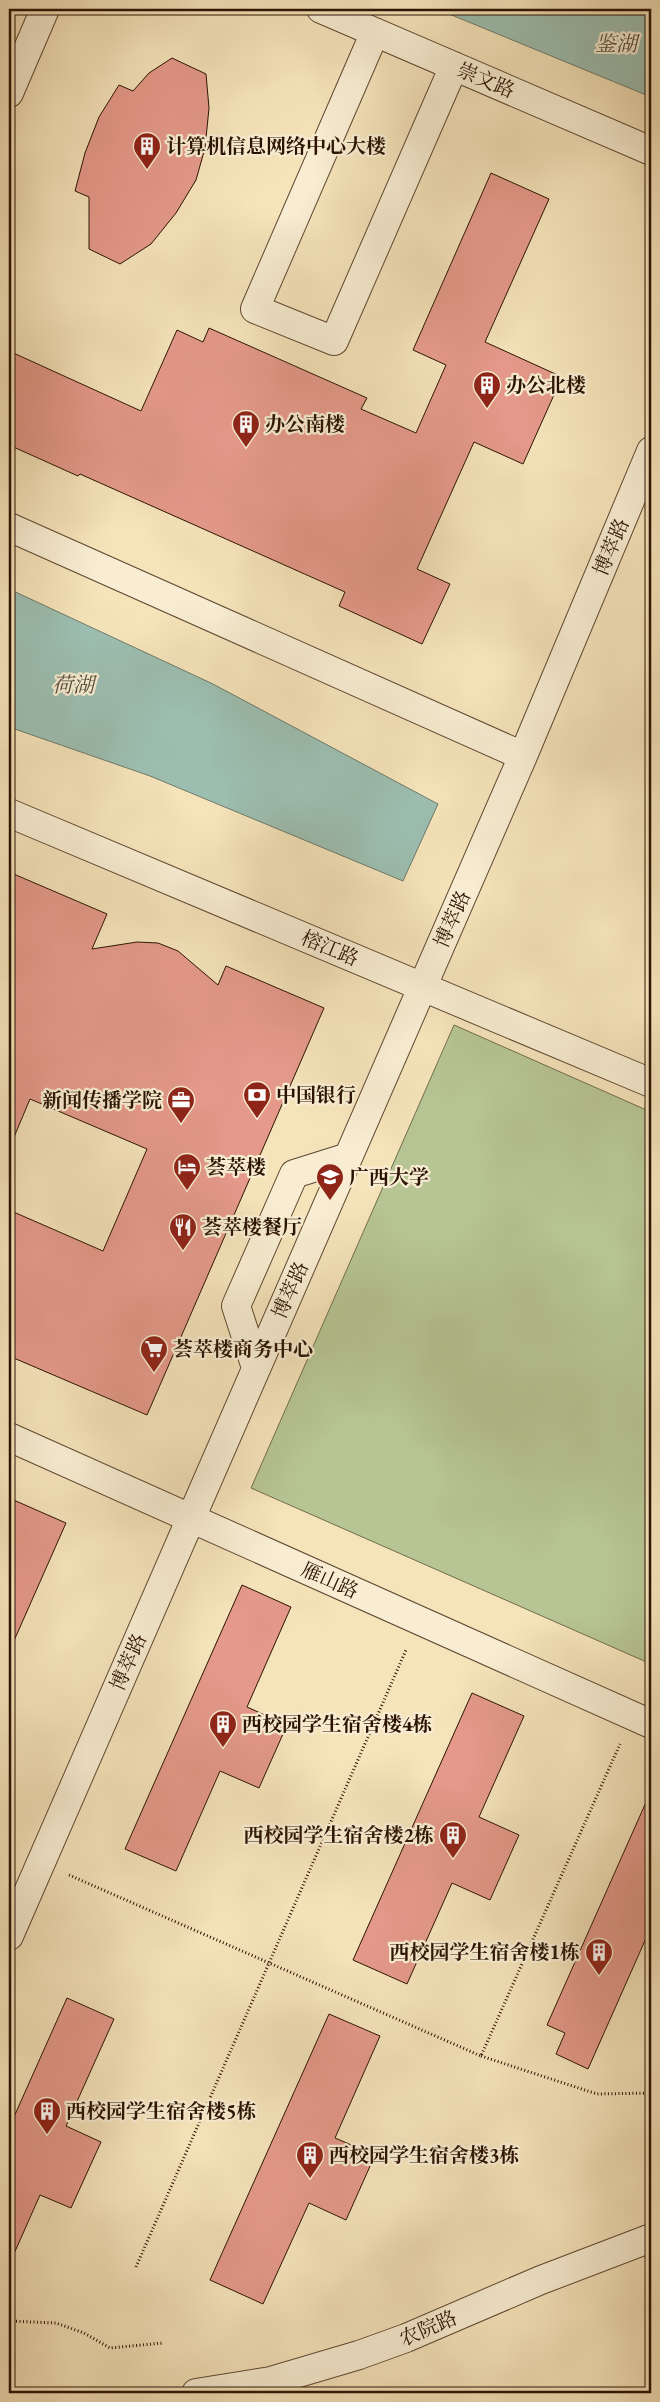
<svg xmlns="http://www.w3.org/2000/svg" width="660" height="2402" viewBox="0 0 660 2402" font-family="'EB Garamond','Noto Serif SC',serif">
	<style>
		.green { fill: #b7c594; stroke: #716c4c }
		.water { fill: #9cbeb0; stroke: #6f7a6b }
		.building { fill: #e4998a; stroke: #2b1303 }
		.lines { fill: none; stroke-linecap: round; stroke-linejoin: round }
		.minor-casing { stroke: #5e4731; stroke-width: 30 }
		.path { stroke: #2b1303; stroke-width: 3; stroke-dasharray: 1 2.5; stroke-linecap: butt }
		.minor { stroke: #f8edd2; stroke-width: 28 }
		.labels { text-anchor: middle; stroke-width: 4.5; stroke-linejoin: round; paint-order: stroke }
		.street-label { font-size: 20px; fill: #2b1303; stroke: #f8edd2 }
		.poi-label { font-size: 20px; font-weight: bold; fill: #2b1303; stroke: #f8edd2; text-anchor: start }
		.water-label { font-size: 21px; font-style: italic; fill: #534f40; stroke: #f8edd2 }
	</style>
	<rect width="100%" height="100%" fill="#f5e3ba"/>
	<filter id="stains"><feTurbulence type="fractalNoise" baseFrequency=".004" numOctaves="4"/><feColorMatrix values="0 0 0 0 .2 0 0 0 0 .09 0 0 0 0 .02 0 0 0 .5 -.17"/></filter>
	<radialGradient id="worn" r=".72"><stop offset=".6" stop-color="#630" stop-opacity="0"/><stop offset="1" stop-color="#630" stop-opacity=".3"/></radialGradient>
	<path class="green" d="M 454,1025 L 651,1112 L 651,1664 L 251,1488 Z"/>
	<path class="water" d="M 437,9 L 651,9 L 651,97 Z
		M 9,589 L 213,684 L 438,804 L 403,881 L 150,776 L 9,727 Z"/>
	<path class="building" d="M 172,58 L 206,74 L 209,108 L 205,148 L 196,180 L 176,213 L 151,244 L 120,264 L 89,249 L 89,197 L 75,191 L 85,153 L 99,117 L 119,85 L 133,91 L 149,73 Z
		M 491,173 L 549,199 L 485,342 L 562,377 L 523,464 L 474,442 L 417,569 L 450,584 L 422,644 L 339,606 L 345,592 L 80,474 L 78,476 L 9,445 L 9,351 L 141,411 L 177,330 L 203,342 L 209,328 L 367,398 L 361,409 L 416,433 L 446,365 L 413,350 Z
		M 9,872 L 107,914 L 92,949 L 137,942 L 158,943 L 178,951 L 218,985 L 226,966 L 324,1008 L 147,1415 L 9,1356 L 9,1210 L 103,1251 L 147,1149 L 30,1099 L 9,1149 Z
		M 9,1498 L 66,1523 L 9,1652 Z
		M 242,1585 L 291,1607 L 247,1707 L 287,1725 L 259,1788 L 220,1771 L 176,1871 L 125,1849 Z
		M 472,1693 L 524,1716 L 479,1817 L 519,1835 L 490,1900 L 452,1883 L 407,1984 L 353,1960 Z
		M 651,1791 L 651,1927 L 588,2069 L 556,2054 L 565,2033 L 547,2025 Z
		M 67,1998 L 114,2019 L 66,2126 L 101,2142 L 71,2208 L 40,2195 L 9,2265 L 9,2128 Z
		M 329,2014 L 380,2036 L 335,2138 L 375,2155 L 346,2220 L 309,2203 L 263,2304 L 210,2280 Z"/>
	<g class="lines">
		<g class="minor-casing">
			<path id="minor" d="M 321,9 L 651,151
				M 375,32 L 255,309 L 334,341 L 454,66
				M 9,93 L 45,9
				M 9,527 L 523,756
				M 9,813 L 651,1083
				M 256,1368 L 236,1306 L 294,1174 L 348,1157
				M 9,1437 L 651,1724
				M 9,1936 L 523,756 L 651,451
				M 196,2393 L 271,2381 L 359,2355 L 406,2338 L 541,2280 L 651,2238"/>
		</g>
		<path class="path" d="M 69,1875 L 481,2056 L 620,1744
			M 481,2056 L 597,2094 L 651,2093
			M 136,2267 L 406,1650
			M 9,2321 L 56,2323 L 84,2333 L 110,2348 L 163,2343"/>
		<use href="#minor" class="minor"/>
	</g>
	<defs>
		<g id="building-pin" transform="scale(1.4375)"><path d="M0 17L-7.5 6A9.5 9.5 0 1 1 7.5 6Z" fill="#8f2418" stroke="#f8edd2"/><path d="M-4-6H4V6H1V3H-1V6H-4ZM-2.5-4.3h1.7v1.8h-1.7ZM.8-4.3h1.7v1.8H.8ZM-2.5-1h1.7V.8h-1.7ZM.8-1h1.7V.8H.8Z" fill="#fff"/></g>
		<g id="bank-pin" transform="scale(1.4375)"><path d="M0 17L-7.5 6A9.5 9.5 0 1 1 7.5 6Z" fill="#8f2418" stroke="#f8edd2"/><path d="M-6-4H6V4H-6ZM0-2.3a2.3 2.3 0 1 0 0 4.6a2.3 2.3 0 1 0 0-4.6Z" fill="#fff"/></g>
		<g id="office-pin" transform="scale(1.4375)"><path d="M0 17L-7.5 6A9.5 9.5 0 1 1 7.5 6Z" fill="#8f2418" stroke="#f8edd2"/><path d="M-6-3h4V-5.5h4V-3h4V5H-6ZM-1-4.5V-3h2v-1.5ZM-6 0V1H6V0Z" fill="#fff"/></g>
		<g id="hotel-pin" transform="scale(1.4375)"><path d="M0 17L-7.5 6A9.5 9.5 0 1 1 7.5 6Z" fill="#8f2418" stroke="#f8edd2"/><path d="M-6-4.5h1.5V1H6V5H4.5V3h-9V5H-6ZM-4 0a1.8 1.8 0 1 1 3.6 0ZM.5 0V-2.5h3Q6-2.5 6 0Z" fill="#fff"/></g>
		<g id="university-pin" transform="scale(1.4375)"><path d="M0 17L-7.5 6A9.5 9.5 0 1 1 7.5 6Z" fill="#8f2418" stroke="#f8edd2"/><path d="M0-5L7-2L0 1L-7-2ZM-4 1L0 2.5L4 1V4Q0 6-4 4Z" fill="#fff"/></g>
		<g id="restaurant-pin" transform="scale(1.4375)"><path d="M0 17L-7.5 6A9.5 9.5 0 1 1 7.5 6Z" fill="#8f2418" stroke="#f8edd2"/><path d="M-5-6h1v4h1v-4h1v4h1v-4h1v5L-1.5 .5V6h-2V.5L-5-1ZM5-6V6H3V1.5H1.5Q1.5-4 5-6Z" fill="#fff"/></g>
		<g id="supermarket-pin" transform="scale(1.4375)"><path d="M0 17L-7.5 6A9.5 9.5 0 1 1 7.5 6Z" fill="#8f2418" stroke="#f8edd2"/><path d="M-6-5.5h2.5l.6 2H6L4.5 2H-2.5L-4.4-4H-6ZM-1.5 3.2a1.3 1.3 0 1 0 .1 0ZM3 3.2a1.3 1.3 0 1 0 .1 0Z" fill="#fff"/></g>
	</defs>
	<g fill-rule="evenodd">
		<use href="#building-pin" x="147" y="146"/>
		<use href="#building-pin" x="487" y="385"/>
		<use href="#building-pin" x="246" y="424"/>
		<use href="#bank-pin" x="257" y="1095"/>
		<use href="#office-pin" x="181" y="1100"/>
		<use href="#hotel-pin" x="187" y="1167"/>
		<use href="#university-pin" x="330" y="1177"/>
		<use href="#restaurant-pin" x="183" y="1227"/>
		<use href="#supermarket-pin" x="154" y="1349"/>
		<use href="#building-pin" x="223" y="1724"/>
		<use href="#building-pin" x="453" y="1835"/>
		<use href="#building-pin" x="599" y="1952"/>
		<use href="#building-pin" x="47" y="2111"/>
		<use href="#building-pin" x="310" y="2155"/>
	</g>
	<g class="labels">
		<g class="street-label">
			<text transform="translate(486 80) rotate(23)" y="7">崇文路</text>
			<text transform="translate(611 547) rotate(-67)" y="7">博萃路</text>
			<text transform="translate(452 919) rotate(-66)" y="7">博萃路</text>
			<text transform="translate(330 948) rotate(23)" y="7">榕江路</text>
			<text transform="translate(290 1290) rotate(-66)" y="7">博萃路</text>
			<text transform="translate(330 1580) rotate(24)" y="7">雁山路</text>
			<text transform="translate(128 1662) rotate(-66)" y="7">博萃路</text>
			<text transform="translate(428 2328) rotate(-23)" y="7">农院路</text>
		</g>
		<g class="poi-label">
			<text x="166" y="153">计算机信息网络中心大楼</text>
			<text x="506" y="392">办公北楼</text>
			<text x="265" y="431">办公南楼</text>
			<text x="276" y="1102">中国银行</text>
			<text x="162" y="1107" text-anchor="end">新闻传播学院</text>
			<text x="206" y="1174">荟萃楼</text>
			<text x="349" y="1184">广西大学</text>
			<text x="202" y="1234">荟萃楼餐厅</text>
			<text x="173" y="1356">荟萃楼商务中心</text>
			<text x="242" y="1731">西校园学生宿舍楼4栋</text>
			<text x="434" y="1842" text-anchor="end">西校园学生宿舍楼2栋</text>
			<text x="580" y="1959" text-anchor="end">西校园学生宿舍楼1栋</text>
			<text x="66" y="2118">西校园学生宿舍楼5栋</text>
			<text x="329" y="2162">西校园学生宿舍楼3栋</text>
		</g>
		<g class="water-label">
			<text x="616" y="51">鉴湖</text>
			<text x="73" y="692">荷湖</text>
		</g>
	</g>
	<rect width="660" height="2402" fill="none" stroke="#f5e3ba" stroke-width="30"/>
	<rect x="10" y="10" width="640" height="2382" fill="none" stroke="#2b1303" stroke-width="2.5"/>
	<rect x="15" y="15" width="630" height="2372" fill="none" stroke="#2b1303"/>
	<rect width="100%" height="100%" filter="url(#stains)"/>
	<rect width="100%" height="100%" fill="url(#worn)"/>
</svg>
